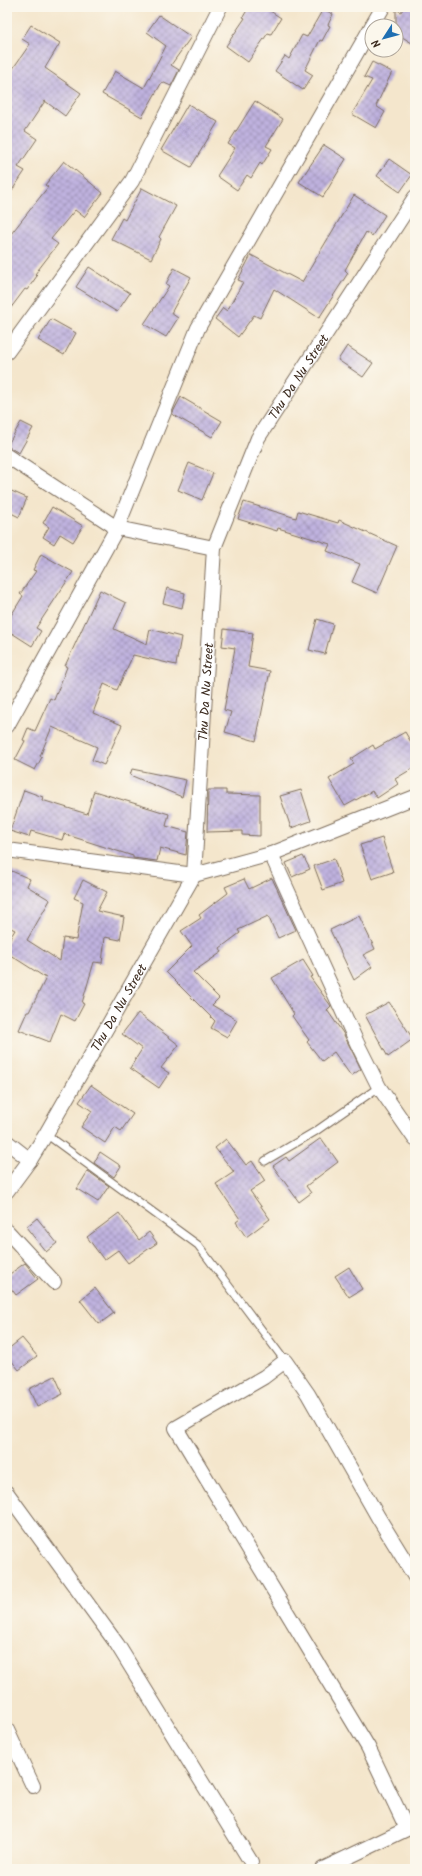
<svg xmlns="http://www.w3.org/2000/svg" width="422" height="1876" viewBox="0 0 422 1876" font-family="Kalam,sans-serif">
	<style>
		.building { fill: url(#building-cross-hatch) }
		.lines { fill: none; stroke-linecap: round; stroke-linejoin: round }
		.lane-casing { stroke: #7c6c5b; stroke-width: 9 }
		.street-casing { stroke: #7c6c5b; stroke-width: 16 }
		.lane { stroke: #fff; stroke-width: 7 }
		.street { stroke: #fff; stroke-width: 14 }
		.labels { text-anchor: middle; stroke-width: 3; stroke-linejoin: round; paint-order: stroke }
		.street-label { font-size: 13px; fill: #3b2a1e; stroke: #fbf7ec }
	</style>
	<defs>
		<pattern id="building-cross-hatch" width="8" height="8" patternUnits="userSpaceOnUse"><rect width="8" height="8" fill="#bfb2df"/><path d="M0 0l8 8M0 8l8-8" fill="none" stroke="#9c91b4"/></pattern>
	</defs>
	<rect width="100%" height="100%" fill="#fbf7ec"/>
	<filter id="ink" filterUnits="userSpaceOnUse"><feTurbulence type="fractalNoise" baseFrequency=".025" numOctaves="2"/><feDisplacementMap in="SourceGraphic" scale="8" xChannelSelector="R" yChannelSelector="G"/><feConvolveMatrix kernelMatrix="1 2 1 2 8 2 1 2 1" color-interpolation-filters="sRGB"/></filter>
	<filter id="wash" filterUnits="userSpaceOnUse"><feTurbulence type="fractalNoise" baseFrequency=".012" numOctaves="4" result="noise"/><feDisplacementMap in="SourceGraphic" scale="16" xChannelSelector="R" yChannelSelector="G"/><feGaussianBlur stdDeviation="0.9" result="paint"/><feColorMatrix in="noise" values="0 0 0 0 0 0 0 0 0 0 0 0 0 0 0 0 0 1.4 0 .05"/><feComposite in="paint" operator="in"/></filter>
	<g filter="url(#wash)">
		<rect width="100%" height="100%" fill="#f4e6cc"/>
		<g id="blocks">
			<path class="building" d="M 249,7 L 264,7 L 281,18 L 271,34 L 268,33 L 248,62 L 226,46 L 245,18 L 243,17 Z
				M 404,7 L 415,7 L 415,45 L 396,33 L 396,9 L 401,12 Z
				M 323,9 L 333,14 L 328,25 L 330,26 L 322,41 L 320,40 L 305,70 L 313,75 L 303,90 L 275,71 L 285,56 L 289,59 L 302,35 L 307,37 Z
				M 159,15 L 191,37 L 171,65 L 179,70 L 171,86 L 162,82 L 142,117 L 102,94 L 115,71 L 144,88 L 166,46 L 147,32 Z
				M 31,25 L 60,43 L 45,68 L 81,93 L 65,116 L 45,101 L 25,131 L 37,139 L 18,167 L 25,171 L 7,198 L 7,77 L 30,44 L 22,39 Z
				M 372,62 L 392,72 L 376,106 L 385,112 L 376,128 L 352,114 L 372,80 L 364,77 Z
				M 255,101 L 283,119 L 266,146 L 272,149 L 262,165 L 260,163 L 251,178 L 247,175 L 237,190 L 217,176 L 235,148 L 228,144 Z
				M 188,104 L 218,122 L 191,167 L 161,150 Z
				M 324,145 L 346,159 L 323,197 L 299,182 Z
				M 389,159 L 412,175 L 400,192 L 377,176 Z
				M 64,161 L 103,193 L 84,217 L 75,210 L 51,239 L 58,244 L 35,274 L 37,276 L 27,290 L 25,289 L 7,313 L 7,239 L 48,187 L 45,185 Z
				M 142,188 L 176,206 L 159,237 L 161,239 L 151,259 L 111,239 L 122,218 L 125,220 Z
				M 354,195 L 385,215 L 372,236 L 366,232 L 345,270 L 348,273 L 319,318 L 274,289 L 260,318 L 254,315 L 238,337 L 215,319 L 223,308 L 227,311 L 243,282 L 238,280 L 251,255 L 302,282 Z
				M 89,267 L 130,293 L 117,312 L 76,287 Z
				M 174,268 L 191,277 L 171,313 L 178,318 L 166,337 L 144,324 L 169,286 L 166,284 Z
				M 51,319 L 76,333 L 64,355 L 38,340 Z
				M 347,346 L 373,363 L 363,377 L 338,360 Z
				M 181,397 L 222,421 L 212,437 L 172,414 Z
				M 21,422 L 33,428 L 19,453 L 7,446 Z
				M 189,463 L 213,473 L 202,500 L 178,490 Z
				M 7,489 L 27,498 L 19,517 L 7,511 Z
				M 244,502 L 296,518 L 298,511 L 338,523 L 339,520 L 397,546 L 377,593 L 352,582 L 360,564 L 327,551 L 330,544 L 278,528 L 277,531 L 238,519 Z
				M 52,507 L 83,526 L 73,542 L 60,534 L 54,544 L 43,537 L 49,527 L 43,523 Z
				M 41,554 L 73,572 L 36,628 L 41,631 L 32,646 L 7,630 L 7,622 L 23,596 L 20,594 L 36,571 L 33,570 Z
				M 167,588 L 185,593 L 182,608 L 163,603 Z
				M 100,590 L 126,603 L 114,629 L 147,644 L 150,629 L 181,637 L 176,665 L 133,655 L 117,690 L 104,684 L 93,713 L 122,725 L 104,765 L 92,760 L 97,747 L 52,727 L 40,756 L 42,757 L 35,770 L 15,760 L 25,741 L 23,740 L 28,728 L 35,731 L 50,698 L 54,700 L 67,667 L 65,666 Z
				M 317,619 L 333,624 L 325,654 L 309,650 Z
				M 224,629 L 253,633 L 248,667 L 270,671 L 256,741 L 225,732 L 231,712 L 224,710 L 235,648 L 222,646 Z
				M 405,732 L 415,749 L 415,767 L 395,779 L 398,784 L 377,798 L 372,791 L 345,806 L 329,779 L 354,764 L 351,759 L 373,745 L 375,749 Z
				M 132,769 L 186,780 L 182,797 L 130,775 Z
				M 24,790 L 43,797 L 42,800 L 87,814 L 94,791 L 169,814 L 166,826 L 188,832 L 186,855 L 160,848 L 157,861 L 133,858 L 133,856 L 64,834 L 62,840 L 31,831 L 29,837 L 10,831 Z
				M 208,790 L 226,790 L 226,794 L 260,795 L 260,836 L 242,835 L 242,831 L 207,832 Z
				M 301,790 L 311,821 L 291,828 L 280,796 Z
				M 382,838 L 393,872 L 372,879 L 360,845 Z
				M 303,856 L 310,869 L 292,877 L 286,863 Z
				M 334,859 L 342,883 L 323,890 L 314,866 Z
				M 7,869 L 30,879 L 27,886 L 50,900 L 27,940 L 60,961 L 63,938 L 76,940 L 83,902 L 74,898 L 83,880 L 107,892 L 97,911 L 124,917 L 120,940 L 105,937 L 102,963 L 94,962 L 82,1003 L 84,1004 L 75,1021 L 61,1014 L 50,1042 L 19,1030 L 27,1012 L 29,1012 L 46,978 L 7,953 L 7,943 L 15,930 L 7,926 Z
				M 272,878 L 296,930 L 278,938 L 268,916 L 238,930 L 240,933 L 220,948 L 222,952 L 193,972 L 219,998 L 212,1005 L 237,1020 L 227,1037 L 211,1028 L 215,1021 L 166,972 L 192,946 L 181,931 L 201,918 L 199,915 L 228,893 L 225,887 L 244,879 L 249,889 Z
				M 359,916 L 375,949 L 363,955 L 372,967 L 354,980 L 330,930 Z
				M 303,960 L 313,976 L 310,977 L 331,1006 L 327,1010 L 343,1033 L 361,1069 L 351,1076 L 334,1052 L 322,1061 L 307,1042 L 309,1040 L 292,1016 L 294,1014 L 272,978 Z
				M 389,1002 L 413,1039 L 388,1057 L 365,1015 Z
				M 138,1013 L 179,1045 L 161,1068 L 169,1073 L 159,1088 L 130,1068 L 142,1049 L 122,1034 Z
				M 91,1085 L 133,1114 L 121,1131 L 115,1127 L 105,1143 L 81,1127 L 92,1111 L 79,1102 Z
				M 321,1138 L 338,1162 L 306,1186 L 311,1193 L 299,1202 L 273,1166 L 286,1157 L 289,1161 Z
				M 226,1139 L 246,1165 L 252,1161 L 265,1181 L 250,1191 L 270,1219 L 246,1237 L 236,1222 L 240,1219 L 216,1184 L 234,1172 L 215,1148 Z
				M 100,1152 L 121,1166 L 114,1177 L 94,1163 Z
				M 88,1171 L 109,1186 L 98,1202 L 77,1189 Z
				M 119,1213 L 139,1240 L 149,1232 L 157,1243 L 128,1263 L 118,1250 L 104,1260 L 87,1237 Z
				M 37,1218 L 57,1243 L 46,1252 L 26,1227 Z
				M 25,1263 L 38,1279 L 16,1295 L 7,1283 L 7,1276 Z
				M 349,1267 L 362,1289 L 349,1297 L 335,1276 Z
				M 95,1288 L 114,1313 L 99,1324 L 80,1300 Z
				M 22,1338 L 37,1356 L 19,1370 L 7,1355 L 7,1350 Z
				M 55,1376 L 63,1394 L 37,1407 L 29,1389 Z"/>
		</g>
	</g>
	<g filter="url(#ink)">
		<use href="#blocks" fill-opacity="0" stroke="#7c6c5b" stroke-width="1"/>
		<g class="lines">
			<g class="lane-casing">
				<path id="lane" d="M 46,1134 L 198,1245 L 285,1361
					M 265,1161 L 316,1131 L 379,1087"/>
			</g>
			<g class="street-casing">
				<g id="street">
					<path d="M 372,26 L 383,7"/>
					<path d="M 7,352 L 132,181 L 220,7"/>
					<path d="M 7,456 L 117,528 L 214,548"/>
					<path d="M 7,726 L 117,528 L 198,328 L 372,26"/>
					<path d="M 7,850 L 194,875 L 271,854 L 415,797"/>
					<path d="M 271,854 L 357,1043 L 379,1087 L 415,1139"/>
					<path d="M 7,1142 L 30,1160"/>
					<path id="s1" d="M 7,1191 L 30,1160 L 46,1134 L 194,875 L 214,548 L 258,438 L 415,197"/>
					<path d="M 7,1231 L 54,1282"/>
					<path d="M 7,1493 L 117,1644 L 251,1862"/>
					<path d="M 7,1730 L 33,1786"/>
					<path d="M 323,1869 L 407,1829 L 368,1747 L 176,1428 L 264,1377 L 285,1361 L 308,1394 L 378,1517 L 415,1577"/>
				</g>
			</g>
			<use href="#lane" class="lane"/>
			<use href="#street" class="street"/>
		</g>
	</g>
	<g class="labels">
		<g class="street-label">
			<text dy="5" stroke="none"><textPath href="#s1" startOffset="887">Thu Da Nu Street</textPath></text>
			<text dy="5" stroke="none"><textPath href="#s1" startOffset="551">Thu Da Nu Street</textPath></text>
			<text dy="5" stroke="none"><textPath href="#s1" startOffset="215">Thu Da Nu Street</textPath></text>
		</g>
	</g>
	<rect width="422" height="1876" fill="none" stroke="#fbf7ec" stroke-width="24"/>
	<g transform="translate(384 38) rotate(234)"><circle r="19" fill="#fbf7ec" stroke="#aea59a"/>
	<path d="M0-3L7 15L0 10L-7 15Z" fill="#1f6fb2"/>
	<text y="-6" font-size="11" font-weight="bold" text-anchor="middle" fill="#3b2a1e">N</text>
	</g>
</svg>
